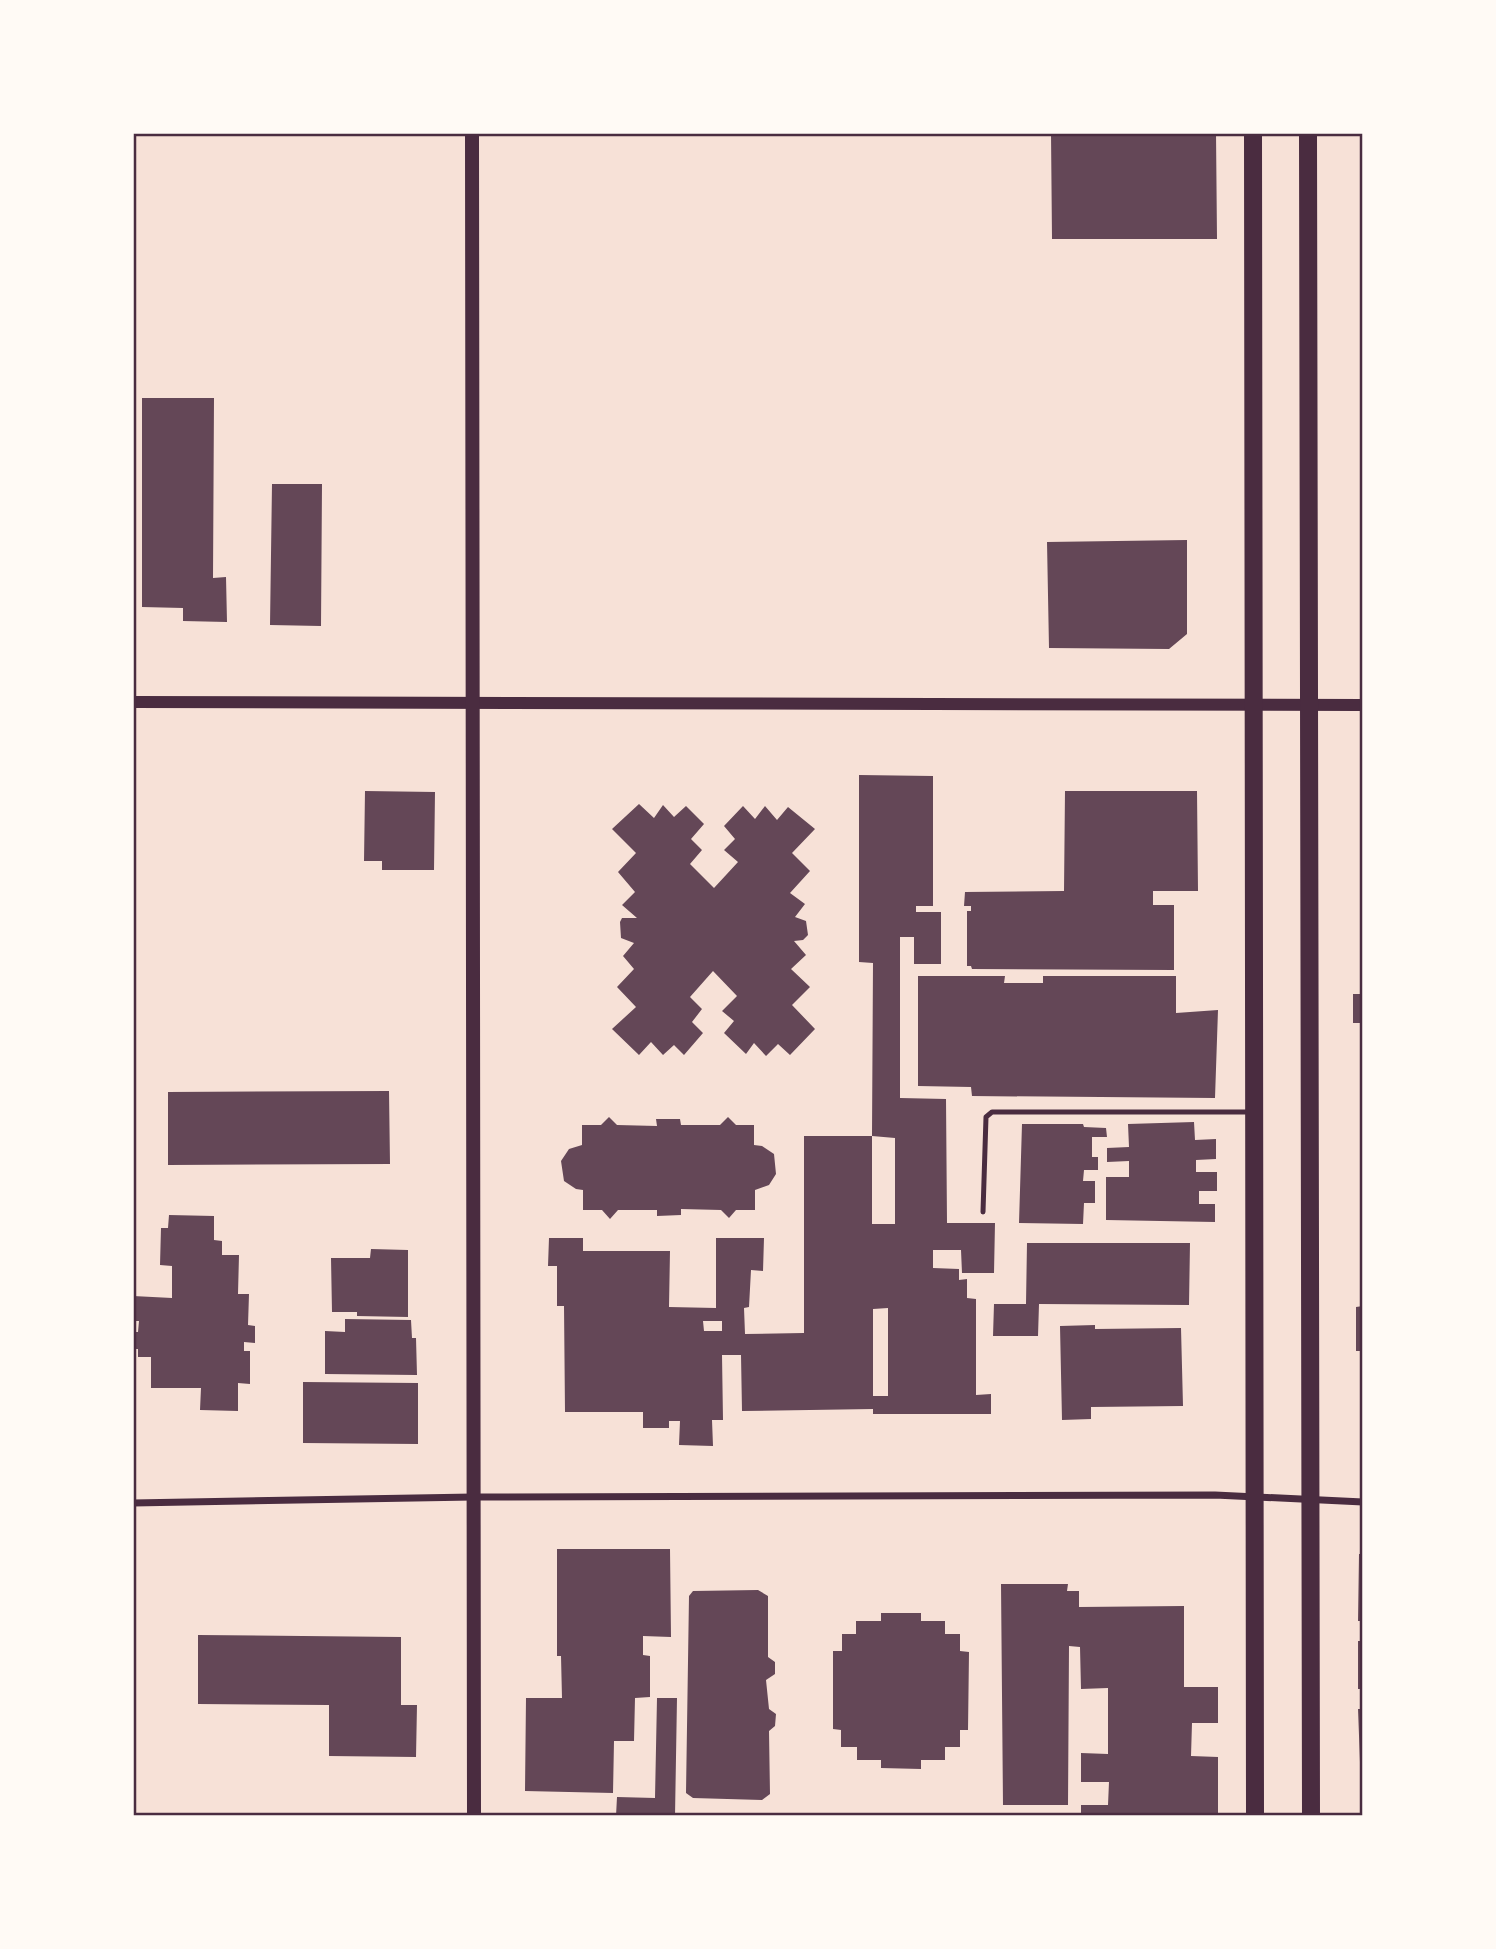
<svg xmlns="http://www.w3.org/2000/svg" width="1496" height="1949" viewBox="0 0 1496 1949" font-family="'Noto Sans',sans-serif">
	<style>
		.building { fill: #644757; fill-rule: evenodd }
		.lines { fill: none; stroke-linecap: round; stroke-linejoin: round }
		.service { stroke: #4a2c40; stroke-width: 5 }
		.minor { stroke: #4a2c40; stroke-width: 7 }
		.tertiary { stroke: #4a2c40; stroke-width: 12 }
		.secondary { stroke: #4a2c40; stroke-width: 14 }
		.primary { stroke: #4a2c40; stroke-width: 18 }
		.neatline { fill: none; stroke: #4a2c40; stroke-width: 2.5 }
	</style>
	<rect width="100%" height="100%" fill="#f7e1d7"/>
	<path class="building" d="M 1051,133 L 1216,133 L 1217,239 L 1052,239 Z
		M 142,398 L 214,398 L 213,578 L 226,577 L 227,622 L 183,621 L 183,608 L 142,607 Z
		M 272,484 L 322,484 L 321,626 L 270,625 Z
		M 1187,540 L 1187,634 L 1169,649 L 1049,648 L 1047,542 Z
		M 859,775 L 933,776 L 933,906 L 916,906 L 916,912 L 941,912 L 941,964 L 914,964 L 914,937 L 900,937 L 900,1098 L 946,1099 L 947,1223 L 995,1223 L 994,1273 L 962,1273 L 961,1250 L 933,1250 L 933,1268 L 959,1269 L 959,1280 L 967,1279 L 967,1298 L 976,1299 L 976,1395 L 991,1394 L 991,1414 L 873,1414 L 873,1409 L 742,1411 L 741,1355 L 722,1355 L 723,1420 L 712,1420 L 713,1446 L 679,1445 L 680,1421 L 669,1421 L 669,1428 L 643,1428 L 643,1412 L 565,1412 L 564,1306 L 557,1306 L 557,1266 L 548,1266 L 549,1238 L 583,1238 L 583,1251 L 670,1251 L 669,1307 L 716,1308 L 716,1238 L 764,1238 L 763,1271 L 751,1270 L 749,1307 L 744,1308 L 745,1334 L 804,1333 L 804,1136 L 872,1136 L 872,1224 L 895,1224 L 895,1138 L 872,1136 L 873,963 L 859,962 ZM 888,1308 L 888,1396 L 873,1396 L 873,1309 ZM 703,1321 L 722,1321 L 722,1331 L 704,1331 Z
		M 365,791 L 435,792 L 434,870 L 382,870 L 382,861 L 364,861 Z
		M 1065,791 L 1197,791 L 1198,891 L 1153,891 L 1153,905 L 1174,905 L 1174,970 L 972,969 L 971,966 L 967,966 L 967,911 L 971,911 L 971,906 L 964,906 L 965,892 L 1064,891 Z
		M 639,804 L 654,818 L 663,805 L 674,817 L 686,806 L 704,824 L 691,839 L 702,850 L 690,864 L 714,888 L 738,862 L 724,850 L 735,839 L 724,826 L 743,806 L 755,819 L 765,806 L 777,820 L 788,807 L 815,829 L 792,853 L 810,871 L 790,893 L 805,904 L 795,917 L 806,921 L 808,935 L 803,940 L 794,941 L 806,955 L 791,969 L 810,987 L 792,1005 L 815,1029 L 790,1055 L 778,1044 L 766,1056 L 754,1043 L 746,1054 L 724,1033 L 734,1021 L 722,1011 L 737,996 L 713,971 L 690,997 L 702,1009 L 692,1022 L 703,1033 L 684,1055 L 674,1045 L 663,1055 L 651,1042 L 639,1055 L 612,1029 L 636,1007 L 617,987 L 634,969 L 623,956 L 634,943 L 621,938 L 620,922 L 622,918 L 637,918 L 622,905 L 635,892 L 618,872 L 636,853 L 612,829 Z
		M 918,976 L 1005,976 L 1004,983 L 1043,983 L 1043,976 L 1176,976 L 1176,1013 L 1218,1010 L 1215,1098 L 972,1096 L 971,1087 L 918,1086 Z
		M 1353,994 L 1363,994 L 1363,1023 L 1353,1023 Z
		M 389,1091 L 390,1164 L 168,1165 L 168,1092 Z
		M 609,1117 L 617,1125 L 657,1126 L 656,1119 L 680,1119 L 681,1125 L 720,1125 L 728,1117 L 736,1125 L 754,1125 L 754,1145 L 762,1146 L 774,1154 L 776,1174 L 769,1185 L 755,1190 L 755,1210 L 736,1210 L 729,1218 L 721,1210 L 681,1209 L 681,1215 L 657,1216 L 657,1210 L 618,1210 L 610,1219 L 602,1210 L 583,1210 L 583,1190 L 576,1189 L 564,1181 L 561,1161 L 569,1149 L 582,1145 L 582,1125 L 601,1125 Z
		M 1194,1122 L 1195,1140 L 1216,1139 L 1216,1159 L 1196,1160 L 1196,1172 L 1217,1172 L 1217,1191 L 1199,1191 L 1199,1204 L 1215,1204 L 1215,1222 L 1106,1220 L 1106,1177 L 1129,1177 L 1129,1161 L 1107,1162 L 1107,1148 L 1129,1147 L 1128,1124 Z
		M 1022,1124 L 1083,1124 L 1084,1127 L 1106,1128 L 1107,1137 L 1092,1137 L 1092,1157 L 1098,1157 L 1098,1170 L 1084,1170 L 1083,1181 L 1095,1181 L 1095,1203 L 1084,1203 L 1083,1224 L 1019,1223 Z
		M 169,1215 L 214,1216 L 214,1240 L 222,1241 L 222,1255 L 239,1255 L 238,1294 L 249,1294 L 248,1325 L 255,1326 L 255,1343 L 244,1342 L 244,1351 L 250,1351 L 250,1384 L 238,1383 L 238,1411 L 200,1410 L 201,1388 L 151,1388 L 151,1357 L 138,1357 L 138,1349 L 133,1349 L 133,1332 L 138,1332 L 139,1321 L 133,1321 L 133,1296 L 172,1298 L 172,1266 L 160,1265 L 161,1228 L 168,1228 Z
		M 1027,1243 L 1190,1243 L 1189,1305 L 1039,1304 L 1038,1336 L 993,1336 L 994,1304 L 1026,1304 Z
		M 371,1249 L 408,1250 L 408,1317 L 357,1316 L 357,1312 L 332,1312 L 331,1258 L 370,1258 Z
		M 1363,1306 L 1363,1351 L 1356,1351 L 1356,1307 Z
		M 345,1319 L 411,1320 L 412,1338 L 416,1338 L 417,1375 L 325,1374 L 325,1331 L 345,1332 Z
		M 1095,1325 L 1095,1329 L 1181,1328 L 1183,1406 L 1091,1407 L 1091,1419 L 1062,1420 L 1060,1326 Z
		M 303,1382 L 418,1383 L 418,1444 L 303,1443 Z
		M 557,1549 L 670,1549 L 671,1637 L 643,1636 L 643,1655 L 650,1656 L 650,1697 L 635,1698 L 634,1741 L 614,1741 L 613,1793 L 525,1791 L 526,1698 L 562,1698 L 561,1656 L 557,1656 Z
		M 1359,1554 L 1363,1554 L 1363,1621 L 1358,1621 Z
		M 1001,1584 L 1068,1584 L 1067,1591 L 1079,1591 L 1079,1607 L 1184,1606 L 1184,1687 L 1218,1687 L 1218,1723 L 1192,1723 L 1191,1756 L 1218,1757 L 1218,1816 L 1081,1816 L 1081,1805 L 1108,1805 L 1109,1782 L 1081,1782 L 1081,1753 L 1108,1754 L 1108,1688 L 1081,1689 L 1080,1647 L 1069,1646 L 1068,1805 L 1003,1805 Z
		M 758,1590 L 768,1596 L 768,1657 L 775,1662 L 775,1674 L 766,1680 L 769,1709 L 776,1714 L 775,1726 L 769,1731 L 770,1794 L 762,1800 L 693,1798 L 686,1793 L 689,1596 L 693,1591 Z
		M 881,1613 L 921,1613 L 921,1621 L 945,1621 L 945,1634 L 960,1634 L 960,1651 L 969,1652 L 968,1730 L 960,1730 L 960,1747 L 945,1747 L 945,1760 L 921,1760 L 921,1769 L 881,1768 L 881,1760 L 857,1760 L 857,1747 L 841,1747 L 841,1730 L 833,1729 L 833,1651 L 842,1651 L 842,1634 L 856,1634 L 856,1621 L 881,1621 Z
		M 198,1635 L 401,1637 L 401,1705 L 417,1705 L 416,1757 L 329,1756 L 329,1705 L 198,1704 Z
		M 1358,1641 L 1363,1641 L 1363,1689 L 1358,1689 Z
		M 657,1698 L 677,1698 L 675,1816 L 616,1816 L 617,1797 L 655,1798 Z
		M 1358,1709 L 1363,1709 L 1363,1762 L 1360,1762 Z"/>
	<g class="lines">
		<path class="service" d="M 983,1212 L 986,1117 L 992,1112 L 1252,1112"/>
		<path class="minor" d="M 133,1503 L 473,1497 L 1215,1495 L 1363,1502"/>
		<path class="tertiary" d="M 133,702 L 1363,705"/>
		<path class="secondary" d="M 472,133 L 474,1816"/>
		<path class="primary" d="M 1253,133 L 1255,1816
			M 1308,133 L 1311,1816"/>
	</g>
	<rect width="1496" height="1949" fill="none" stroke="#fffaf5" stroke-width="270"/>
	<rect x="135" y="135" width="1226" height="1679" class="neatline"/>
</svg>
